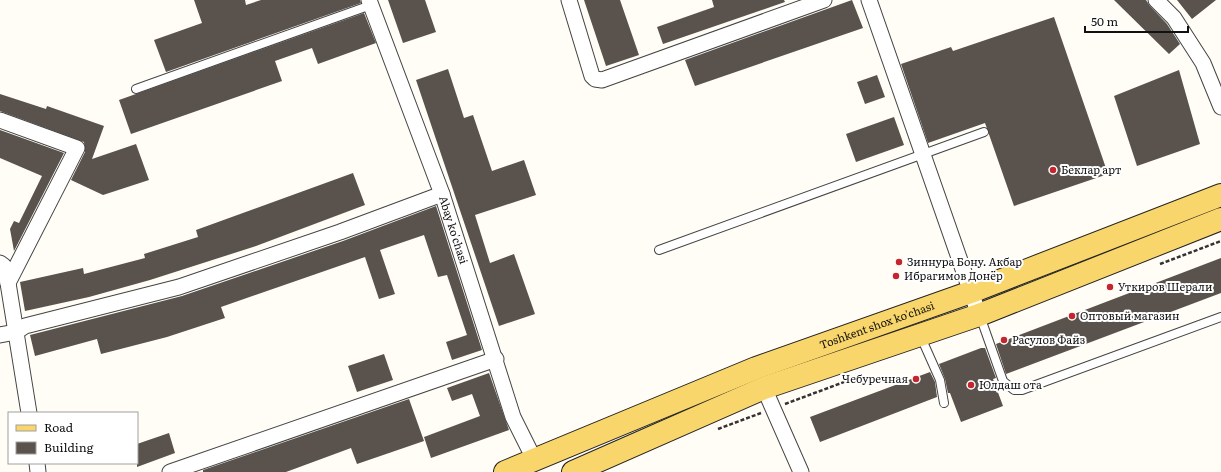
<svg xmlns="http://www.w3.org/2000/svg" width="1221" height="472" viewBox="0 0 1221 472" font-family="Literata,serif">
	<style>
		.building { fill: #5a524d }
		.lines { fill: none; stroke-linecap: round; stroke-linejoin: round }
		.service-casing { stroke: #444; stroke-width: 10 }
		.minor-casing { stroke: #444; stroke-width: 17 }
		.primary-casing { stroke: #222; stroke-width: 24 }
		.path { stroke: #333; stroke-width: 2.5; stroke-dasharray: 4 2; stroke-linecap: butt }
		.service { stroke: #fff; stroke-width: 8 }
		.minor { stroke: #fff; stroke-width: 15 }
		.primary { stroke: #f9d66b; stroke-width: 22 }
		.poi-dot { fill: #c4262e; stroke: #fff; stroke-width: 1.5 }
		.labels { text-anchor: middle; stroke-width: 4; stroke-linejoin: round; paint-order: stroke }
		.poi-label { font-size: 11px; fill: #111; stroke: #fff; text-anchor: start }
		.street-label { font-size: 11px; fill: #111; stroke: #fff }
	</style>
	<rect width="100%" height="100%" fill="#fffdf5"/>
	<path class="building" d="M 194,0 L 245,0 L 246,5 L 261,0 L 360,0 L 361,3 L 166,72 L 154,40 L 202,23 Z
		M 388,0 L 425,0 L 436,32 L 403,43 Z
		M 584,0 L 620,0 L 639,55 L 606,66 Z
		M 712,0 L 784,0 L 785,2 L 663,44 L 657,27 L 714,7 Z
		M 852,0 L 863,28 L 695,86 L 685,60 Z
		M 1114,0 L 1146,0 L 1150,6 L 1167,24 L 1180,44 L 1169,54 Z
		M 1177,0 L 1216,0 L 1192,19 Z
		M 364,13 L 376,43 L 318,64 L 312,48 L 275,61 L 282,81 L 131,134 L 119,100 Z
		M 1054,17 L 1108,174 L 1014,206 L 985,123 L 928,143 L 901,64 L 951,47 L 953,51 Z
		M 448,69 L 464,118 L 473,115 L 492,171 L 524,160 L 536,195 L 475,215 L 490,263 L 514,254 L 535,314 L 499,326 L 416,80 Z
		M 1179,70 L 1200,144 L 1137,166 L 1114,96 Z
		M 877,75 L 885,97 L 865,104 L 857,82 Z
		M 0,94 L 46,109 L 47,106 L 104,126 L 92,159 L 136,144 L 149,180 L 103,195 L 71,180 L 85,152 L 84,142 L 0,111 Z
		M 894,117 L 904,145 L 856,162 L 846,134 Z
		M 0,130 L 64,153 L 14,251 L 10,229 L 14,221 L 19,223 L 42,176 L 0,158 Z
		M 353,173 L 365,205 L 253,247 L 150,280 L 89,297 L 25,311 L 20,282 L 83,268 L 84,274 L 145,258 L 144,254 L 198,237 L 196,230 Z
		M 436,206 L 482,350 L 452,360 L 446,342 L 467,335 L 447,275 L 438,277 L 424,235 L 380,250 L 395,294 L 379,299 L 365,257 L 221,307 L 225,318 L 167,337 L 101,354 L 97,339 L 35,356 L 30,335 L 182,296 L 343,241 Z
		M 1221,258 L 1221,293 L 1006,374 L 996,344 Z
		M 981,348 L 985,348 L 996,378 L 993,379 L 1003,406 L 961,422 L 950,393 L 948,393 L 945,379 L 939,364 Z
		M 384,354 L 393,380 L 357,392 L 348,366 Z
		M 930,372 L 935,382 L 937,397 L 820,442 L 810,417 Z
		M 489,373 L 509,430 L 431,458 L 424,437 L 480,416 L 472,394 L 452,401 L 447,388 Z
		M 409,399 L 424,441 L 357,464 L 351,448 L 286,472 L 203,472 L 203,470 Z
		M 169,433 L 175,453 L 137,467 L 137,444 Z"/>
	<g class="lines">
		<g class="service-casing">
			<path id="service" d="M 136,89 L 371,5
				M 659,250 L 984,132
				M 980,316 L 1003,381 L 1014,390 L 1022,390 L 1221,317
				M 920,335 L 940,380 L 944,403"/>
		</g>
		<g class="minor-casing">
			<g id="minor">
				<path id="s1" d="M 369,0 L 442,194 L 513,417 L 535,461"/>
				<path d="M 569,0 L 592,76 L 595,79 L 602,80 L 824,0"/>
				<path d="M 869,0 L 979,315"/>
				<path d="M 1156,0 L 1174,18 L 1203,63 L 1221,107"/>
				<path d="M 0,120 L 77,148 L 8,283"/>
				<path d="M 0,263 L 4,266 L 8,283 L 29,413"/>
				<path d="M 0,335 L 16,332 L 25,326 L 179,287 L 340,232 L 442,194"/>
				<path d="M 764,388 L 801,472"/>
				<path d="M 37,463 L 38,472"/>
				<path d="M 170,472 L 496,359"/>
			</g>
		</g>
		<g class="primary-casing">
			<g id="primary">
				<path id="s2" d="M 505,472 L 756,368 L 971,292 L 1221,195"/>
				<path d="M 573,472 L 764,388 L 979,315 L 1221,219"/>
			</g>
		</g>
		<path class="path" d="M 1160,264 L 1221,241
			M 785,404 L 863,375
			M 718,429 L 761,413"/>
		<use href="#service" class="service"/>
		<use href="#minor" class="minor"/>
		<use href="#primary" class="primary"/>
	</g>
	<g class="poi-dot">
		<circle cx="1053" cy="170" r="4"/>
		<circle cx="899" cy="262" r="4"/>
		<circle cx="896" cy="276" r="4"/>
		<circle cx="1110" cy="287" r="4"/>
		<circle cx="1072" cy="316" r="4"/>
		<circle cx="1004" cy="340" r="4"/>
		<circle cx="916" cy="379" r="4"/>
		<circle cx="971" cy="385" r="4"/>
	</g>
	<g class="labels">
		<g class="poi-label">
			<text x="1061" y="174">Беклар арт</text>
			<text x="907" y="266">Зиннура Бону. Акбар</text>
			<text x="904" y="280">Ибрагимов Донёр</text>
			<text x="1118" y="291">Уткиров Шерали</text>
			<text x="1080" y="320">Оптовый магазин</text>
			<text x="1012" y="344">Расулов Файз</text>
			<text x="908" y="383" text-anchor="end">Чебуречная</text>
			<text x="979" y="389">Юлдаш ота</text>
		</g>
		<g class="street-label">
			<text dy="4" stroke="none"><textPath href="#s1" startOffset="245">Abay ko'chasi</textPath></text>
			<text dy="4" stroke="none"><textPath href="#s2" startOffset="400">Toshkent shox ko'chasi</textPath></text>
		</g>
	</g>
	<rect x="8" y="412" width="130" height="52" fill="#ffffff" stroke="#a0a0a0"/>
	<rect x="16" y="425" width="20" height="6" fill="#f9d66b" stroke="#a0a0a0"/>
	<text x="44" y="432" font-size="12" fill="#111111">Road</text>
	<rect x="16" y="442" width="20" height="12" fill="#5a524d" stroke="#a0a0a0"/>
	<text x="44" y="452" font-size="12" fill="#111111">Building</text>
	<path d="M1085 26v6h103v-6" fill="none" stroke="#111111" stroke-width="2"/>
	<text x="1091" y="26" font-size="12" fill="#111111" stroke="#ffffff" stroke-width="3" paint-order="stroke">50 m</text>
</svg>
